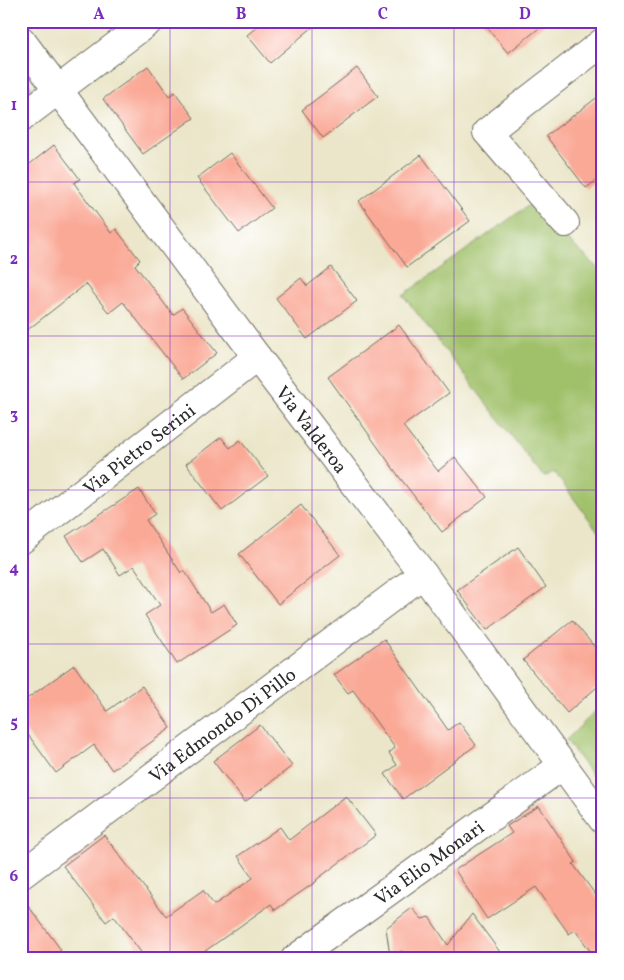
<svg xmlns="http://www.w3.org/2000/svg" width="624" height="980" viewBox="0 0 624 980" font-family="Vollkorn,serif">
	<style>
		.green { fill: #a0c16a; stroke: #66764a }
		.building { fill: #faa996 }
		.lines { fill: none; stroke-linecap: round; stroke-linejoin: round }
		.minor-casing { stroke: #6e6c62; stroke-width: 30 }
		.minor { stroke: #fff; stroke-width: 28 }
		.grid { fill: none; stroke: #7b2cbf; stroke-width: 1; stroke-opacity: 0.55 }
		.labels { text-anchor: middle; stroke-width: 4; stroke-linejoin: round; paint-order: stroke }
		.street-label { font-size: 19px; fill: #2b2b2b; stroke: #fff }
		.neatline { fill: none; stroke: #7b2cbf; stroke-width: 2 }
		.grid-label { font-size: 16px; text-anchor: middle; font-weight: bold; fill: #7b2cbf }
	</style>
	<rect width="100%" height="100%" fill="#fff"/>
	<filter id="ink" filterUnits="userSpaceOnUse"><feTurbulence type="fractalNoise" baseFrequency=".02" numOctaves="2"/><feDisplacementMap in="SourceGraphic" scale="10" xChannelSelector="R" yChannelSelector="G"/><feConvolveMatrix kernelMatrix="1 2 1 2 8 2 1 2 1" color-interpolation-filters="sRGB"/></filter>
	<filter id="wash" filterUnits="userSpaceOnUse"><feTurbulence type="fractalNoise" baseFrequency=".0096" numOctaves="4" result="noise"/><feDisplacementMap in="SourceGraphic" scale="20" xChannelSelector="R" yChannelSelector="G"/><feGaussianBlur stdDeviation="1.12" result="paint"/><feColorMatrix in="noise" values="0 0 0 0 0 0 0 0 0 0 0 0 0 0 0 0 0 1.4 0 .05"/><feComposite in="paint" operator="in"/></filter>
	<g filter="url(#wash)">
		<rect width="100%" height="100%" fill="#ebe6c9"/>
		<path class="green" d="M 21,73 L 34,90 L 21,99 Z
			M 529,205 L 603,272 L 603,538 L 554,472 L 543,477 L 403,295 Z
			M 603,704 L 603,790 L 566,740 Z"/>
		<g id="blocks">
			<path class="building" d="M 264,21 L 320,21 L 270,63 L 247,35 Z
				M 482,21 L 548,21 L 508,53 Z
				M 148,66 L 169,96 L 175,92 L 194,118 L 143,154 L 103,99 Z
				M 357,68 L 378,96 L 323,138 L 302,110 Z
				M 603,93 L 603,176 L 586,188 L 546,136 Z
				M 54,145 L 80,179 L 74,183 L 111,233 L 116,229 L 140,260 L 135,265 L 173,315 L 182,308 L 217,353 L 183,379 L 123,302 L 109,313 L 86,284 L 21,335 L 21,171 Z
				M 230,153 L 272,208 L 239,233 L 197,178 Z
				M 421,155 L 470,221 L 407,267 L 359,201 Z
				M 331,267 L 357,301 L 307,339 L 276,298 L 301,278 L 307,286 Z
				M 399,325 L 449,393 L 403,426 L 438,471 L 455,457 L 487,497 L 442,532 L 400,478 L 328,377 Z
				M 221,437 L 230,448 L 240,440 L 268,476 L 222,511 L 186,464 Z
				M 139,489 L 155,514 L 146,520 L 181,573 L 184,570 L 211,612 L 224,604 L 237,625 L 177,664 L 145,615 L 160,605 L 134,566 L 120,575 L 103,549 L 83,562 L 66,536 Z
				M 301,505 L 340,555 L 278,604 L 239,554 Z
				M 518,547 L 546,587 L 487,630 L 457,590 Z
				M 572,620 L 603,657 L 603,682 L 567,713 L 523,660 Z
				M 384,639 L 448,730 L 459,722 L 476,745 L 403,799 L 385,774 L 397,765 L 389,753 L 395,748 L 353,690 L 348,693 L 334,675 Z
				M 74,665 L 107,711 L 142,686 L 171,728 L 112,770 L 94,745 L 56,773 L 21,725 L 21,703 Z
				M 260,725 L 292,766 L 245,802 L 213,761 Z
				M 346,796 L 376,835 L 316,880 L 317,881 L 275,910 L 271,904 L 194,959 L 146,959 L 114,916 L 106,922 L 63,866 L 104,835 L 166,916 L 203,890 L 214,905 L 253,878 L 238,856 L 280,827 L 289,840 Z
				M 539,806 L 576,862 L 573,864 L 603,905 L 603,959 L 596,959 L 575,930 L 569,934 L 536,887 L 487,919 L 455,870 L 512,833 L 507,826 Z
				M 21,896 L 61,950 L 49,959 L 21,959 Z
				M 412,908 L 422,919 L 429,917 L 448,945 L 472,914 L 505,959 L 408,959 L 402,951 L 390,956 L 386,928 Z"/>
		</g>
	</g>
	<g filter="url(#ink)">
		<use href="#blocks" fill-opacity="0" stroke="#6e6c62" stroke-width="1"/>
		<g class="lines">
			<g class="minor-casing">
				<g id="minor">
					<path id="s1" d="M 21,40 L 257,357 L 423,574 L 603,820"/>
					<path d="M 21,118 L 149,21"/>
					<path d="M 565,223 L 487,132 L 603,42"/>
					<path id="s2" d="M 21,540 L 257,357"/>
					<path id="s3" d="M 21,875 L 423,574"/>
					<path id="s4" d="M 295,959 L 563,765"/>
				</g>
			</g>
			<use href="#minor" class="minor"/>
		</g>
	</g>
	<path class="grid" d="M 170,21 L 170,959M 312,21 L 312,959M 454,21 L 454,959M 21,182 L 603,182M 21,336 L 603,336M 21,490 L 603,490M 21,644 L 603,644M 21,798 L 603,798"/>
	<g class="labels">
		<g class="street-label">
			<text dy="7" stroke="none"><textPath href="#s1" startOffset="486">Via Valderoa</textPath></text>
			<text dy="7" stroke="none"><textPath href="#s2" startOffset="149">Via Pietro Serini</textPath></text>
			<text dy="7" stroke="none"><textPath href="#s3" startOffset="251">Via Edmondo Di Pillo</textPath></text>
			<text dy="7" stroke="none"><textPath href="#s4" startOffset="165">Via Elio Monari</textPath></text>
		</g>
	</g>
	<rect width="624" height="980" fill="none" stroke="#fff" stroke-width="55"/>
	<rect x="28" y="28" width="568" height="924" class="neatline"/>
	<g class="grid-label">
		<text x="99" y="19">A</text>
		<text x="241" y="19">B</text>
		<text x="383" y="19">C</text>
		<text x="525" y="19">D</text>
		<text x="14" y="110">1</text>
		<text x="14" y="264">2</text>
		<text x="14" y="419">3</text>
		<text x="14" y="573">4</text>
		<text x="14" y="727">5</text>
		<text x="14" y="881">6</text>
	</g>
</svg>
